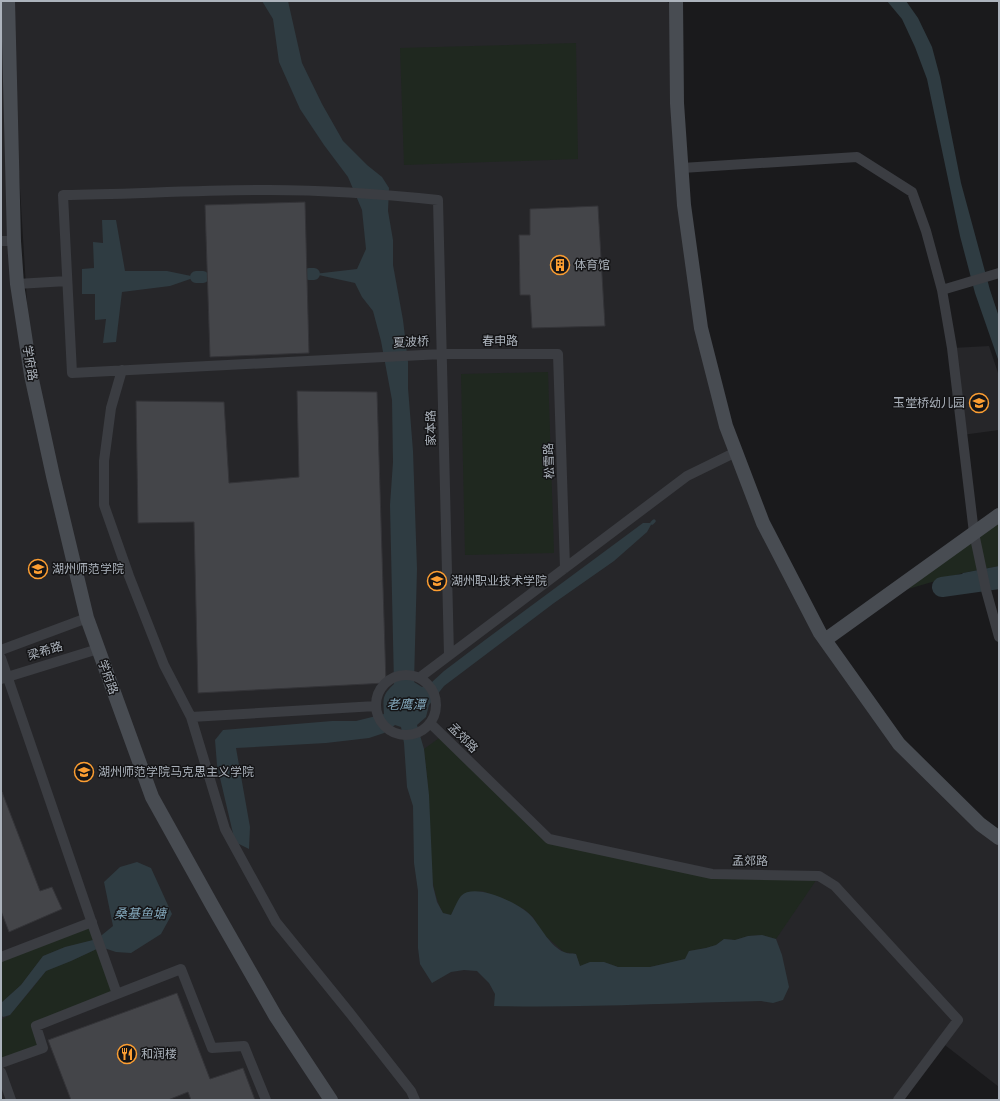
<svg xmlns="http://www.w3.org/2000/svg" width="1000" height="1101" viewBox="0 0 1000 1101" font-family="Arial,'Noto Sans SC',sans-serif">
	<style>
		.built { fill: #262629; fill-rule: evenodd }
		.green { fill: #1f281f }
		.water { fill: #2f3c42 }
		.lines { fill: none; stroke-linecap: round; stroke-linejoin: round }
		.stream { stroke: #2f3c42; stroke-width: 3.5 }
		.canal { stroke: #2f3c42; stroke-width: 12 }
		.river { stroke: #2f3c42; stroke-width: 20 }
		.building { fill: #444549; stroke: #343438 }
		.street { stroke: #3b3d42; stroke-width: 10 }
		.secondary { stroke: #484c52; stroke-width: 14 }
		.labels { text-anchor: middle; stroke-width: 3; stroke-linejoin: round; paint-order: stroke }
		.poi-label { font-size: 12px; fill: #acb3bc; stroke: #151517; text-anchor: start }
		.street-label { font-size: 12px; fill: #acb3bc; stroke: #151517 }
		.water-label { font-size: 13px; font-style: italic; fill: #82a6b9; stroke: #151517 }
	</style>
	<rect width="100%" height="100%" fill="#1a1a1c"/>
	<path class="built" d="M 1,1 L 666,1 L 676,8 L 677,103 L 701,328 L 763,523 L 825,640 L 899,744 L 999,838 L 999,1087 L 941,1042 L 898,1100 L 1,1100 ZM 9,8 L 31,369 L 14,241 Z
		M 989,346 L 999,376 L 999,430 L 962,435 L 952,348 Z"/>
	<path class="green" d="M 576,43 L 578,159 L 404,165 L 400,48 Z
		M 548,372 L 554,553 L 465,555 L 461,374 Z
		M 999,515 L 999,566 L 963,573 L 908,589 Z
		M 442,736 L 549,839 L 712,874 L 819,876 L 776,939 L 762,935 L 748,936 L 735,940 L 724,939 L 716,945 L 706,948 L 689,951 L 685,959 L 650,967 L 618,967 L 604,962 L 590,962 L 580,966 L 576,954 L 564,952 L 542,933 L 533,917 L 524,909 L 502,898 L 482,891 L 461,896 L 451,915 L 443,913 C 427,882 430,842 429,807 C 429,788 426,769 424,749 Z
		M 92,922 L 98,939 L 65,947 L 43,956 L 21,985 L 1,1003 L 1,957 Z
		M 101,947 L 117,994 L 36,1026 L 43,1048 L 1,1063 L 1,1020 L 10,1015 L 32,989 L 46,971 L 71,961 Z"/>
	<path class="water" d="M 262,1 L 288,1 L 302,63 L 322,104 L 343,141 L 367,165 L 382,177 L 389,188 L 388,211 L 393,240 L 393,265 L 403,320 L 408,362 L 408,388 L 413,451 L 417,569 L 414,682 L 422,687 L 432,682 L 444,671 L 485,640 L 643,523 L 652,523 L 647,532 L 614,561 L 554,603 L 444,686 L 429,705 L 426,717 L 417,725 L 424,749 L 429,795 L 433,886 L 437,902 L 443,913 L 451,915 C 454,909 457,901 461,896 C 475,881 523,905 533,918 C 541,928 551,947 564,952 C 567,954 572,953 576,954 L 580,966 L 590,962 L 604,962 L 618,967 L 650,967 L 685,959 L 689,951 L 706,948 L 716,945 L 724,939 L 735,940 L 748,936 L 762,935 L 776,939 L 782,955 L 789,987 L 783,1000 L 773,1003 L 761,1001 C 672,1003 583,1008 494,1006 L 495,994 L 489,983 L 477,971 L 464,970 L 451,972 L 432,983 L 420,964 L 418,948 L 418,891 L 414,863 L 413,806 L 407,787 L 404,743 L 401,727 L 395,725 L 384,733 L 369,738 L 326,743 L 236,748 L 250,827 L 249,849 L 235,842 L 217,765 L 215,740 L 223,730 L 332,721 L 356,721 L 384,714 C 383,699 382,695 394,684 L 390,505 L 393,462 L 392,400 L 381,341 L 373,311 L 362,297 L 355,283 L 314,274 L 357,269 L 366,249 L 362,210 L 348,177 L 324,145 L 300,109 L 279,62 L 273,19 Z
		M 887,1 L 906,1 L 918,18 L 932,47 L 940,77 L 961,183 L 990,290 L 999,317 L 999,362 L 975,293 L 960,236 L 927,79 L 915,47 L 902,19 Z
		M 102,220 L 116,220 L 125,271 L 167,271 L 196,277 L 170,286 L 122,292 L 116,342 L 103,343 L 106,319 L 95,320 L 95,294 L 82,294 L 82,269 L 94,268 L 93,242 L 103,243 Z
		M 999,566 L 999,588 L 966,592 L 950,586 L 963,573 Z
		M 137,862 L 151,868 L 172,914 L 161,934 L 131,953 L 116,952 L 101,947 L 71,961 L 46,971 L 10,1015 L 3,1017 L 1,1015 L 1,1003 L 21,985 L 43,956 L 65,947 L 97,939 L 113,926 L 104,882 L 120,867 Z"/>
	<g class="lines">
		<path class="stream" d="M 652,523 L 654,521"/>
		<path class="canal" d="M 309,274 L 314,274
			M 196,277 L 203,277"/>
		<path class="river" d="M 942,587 L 999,579"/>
	</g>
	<path class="building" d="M 305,202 L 309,353 L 210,357 L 205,205 Z
		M 598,206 L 605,326 L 532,328 L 530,295 L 520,295 L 519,235 L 530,235 L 530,209 Z
		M 297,391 L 377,392 L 386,683 L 198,693 L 194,522 L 138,523 L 136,401 L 224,402 L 229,483 L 299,477 Z
		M 2,792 L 40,891 L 52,887 L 62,909 L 9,932 L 1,911 Z
		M 177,993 L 210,1079 L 243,1068 L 255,1100 L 191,1100 L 188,1092 L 168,1100 L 71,1100 L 48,1040 Z"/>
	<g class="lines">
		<path class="street" d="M 682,168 L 857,157 L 912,192 L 926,231 L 942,290 L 952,348 L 974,533 L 986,590 L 999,637
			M 1,241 L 14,241
			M 17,284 L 67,281
			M 942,290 L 999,273
			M 122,370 L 111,408 L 104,461 L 104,505 L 129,576 L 164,665 L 191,717 L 225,829 L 276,922 L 349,1012 L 411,1091 L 415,1100
			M 1,650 L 87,618
			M 449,655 L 438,200 C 382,194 326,190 269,190 C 200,190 131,194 63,195 L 72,373 L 442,354 L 558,354 L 565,568
			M 1,658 L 94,929 L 117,994 L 36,1026 L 43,1048 L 1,1063
			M376 705a30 30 0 1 1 60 0a30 30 0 1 1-60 0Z
			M 419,678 L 687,476 L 736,452
			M 1,679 L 98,649
			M 191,717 L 376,706
			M 430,723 L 549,839 L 712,874 L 819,876 L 835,886 L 958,1020 L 898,1100
			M 1,957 L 92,922
			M 117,994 L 181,969 L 212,1048 L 244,1046 L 266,1100
			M 1,1072 L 11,1100"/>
		<path class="secondary" d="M 8,1 L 14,241 L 17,284 L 31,375 L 53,476 L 87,618 L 152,797 L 212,905 L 276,1017 L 331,1100
			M 676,1 L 677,103 L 684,205 L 701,328 L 726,426 L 763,523 L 820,633 L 899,744 L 980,824 L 999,838
			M 825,640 L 999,515"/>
	</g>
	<defs>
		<g id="building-ring" transform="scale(1)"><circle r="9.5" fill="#151517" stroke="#fc9e32" stroke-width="1.5"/><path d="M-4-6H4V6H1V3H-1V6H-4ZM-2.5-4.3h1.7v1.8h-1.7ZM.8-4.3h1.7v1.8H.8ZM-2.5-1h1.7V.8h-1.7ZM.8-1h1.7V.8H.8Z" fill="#fc9e32"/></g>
		<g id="school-ring" transform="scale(1)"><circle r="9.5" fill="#151517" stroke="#fc9e32" stroke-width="1.5"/><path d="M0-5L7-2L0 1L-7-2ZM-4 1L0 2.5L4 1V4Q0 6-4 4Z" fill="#fc9e32"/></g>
		<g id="university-ring" transform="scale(1)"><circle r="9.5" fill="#151517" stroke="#fc9e32" stroke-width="1.5"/><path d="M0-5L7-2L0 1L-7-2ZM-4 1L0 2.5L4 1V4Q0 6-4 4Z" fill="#fc9e32"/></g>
		<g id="restaurant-ring" transform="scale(1)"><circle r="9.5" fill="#151517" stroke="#fc9e32" stroke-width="1.5"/><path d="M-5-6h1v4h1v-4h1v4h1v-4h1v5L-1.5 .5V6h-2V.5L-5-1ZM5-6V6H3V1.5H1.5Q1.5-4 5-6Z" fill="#fc9e32"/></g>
	</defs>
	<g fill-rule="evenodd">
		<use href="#building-ring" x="560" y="265"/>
		<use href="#school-ring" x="979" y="403"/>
		<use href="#university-ring" x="38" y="569"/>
		<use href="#university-ring" x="437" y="581"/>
		<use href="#university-ring" x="84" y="772"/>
		<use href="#restaurant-ring" x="127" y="1054"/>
	</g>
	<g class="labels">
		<g class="poi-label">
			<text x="574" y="269">体育馆</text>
			<text x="965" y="407" text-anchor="end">玉堂桥幼儿园</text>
			<text x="52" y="573">湖州师范学院</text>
			<text x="451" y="585">湖州职业技术学院</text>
			<text x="98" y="776">湖州师范学院马克思主义学院</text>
			<text x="141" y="1058">和润楼</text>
		</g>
		<g class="street-label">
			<text x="500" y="345">春申路</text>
			<text transform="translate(411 342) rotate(-3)" y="4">夏波桥</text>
			<text transform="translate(30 363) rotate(80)" y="4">学府路</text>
			<text transform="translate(431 428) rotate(-91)" y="4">家本路</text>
			<text transform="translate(549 461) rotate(-92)" y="4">松雪路</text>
			<text transform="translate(45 651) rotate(-17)" y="4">梁希路</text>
			<text transform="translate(108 677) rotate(70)" y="4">学府路</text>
			<text transform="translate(463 738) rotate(45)" y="4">孟郊路</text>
			<text transform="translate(750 861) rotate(1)" y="4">孟郊路</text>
		</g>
		<g class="water-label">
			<text x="406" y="709">老鹰潭</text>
			<text x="140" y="918">桑基鱼塘</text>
		</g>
	</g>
	<rect width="1000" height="1101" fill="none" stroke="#acb3bc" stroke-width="4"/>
</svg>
